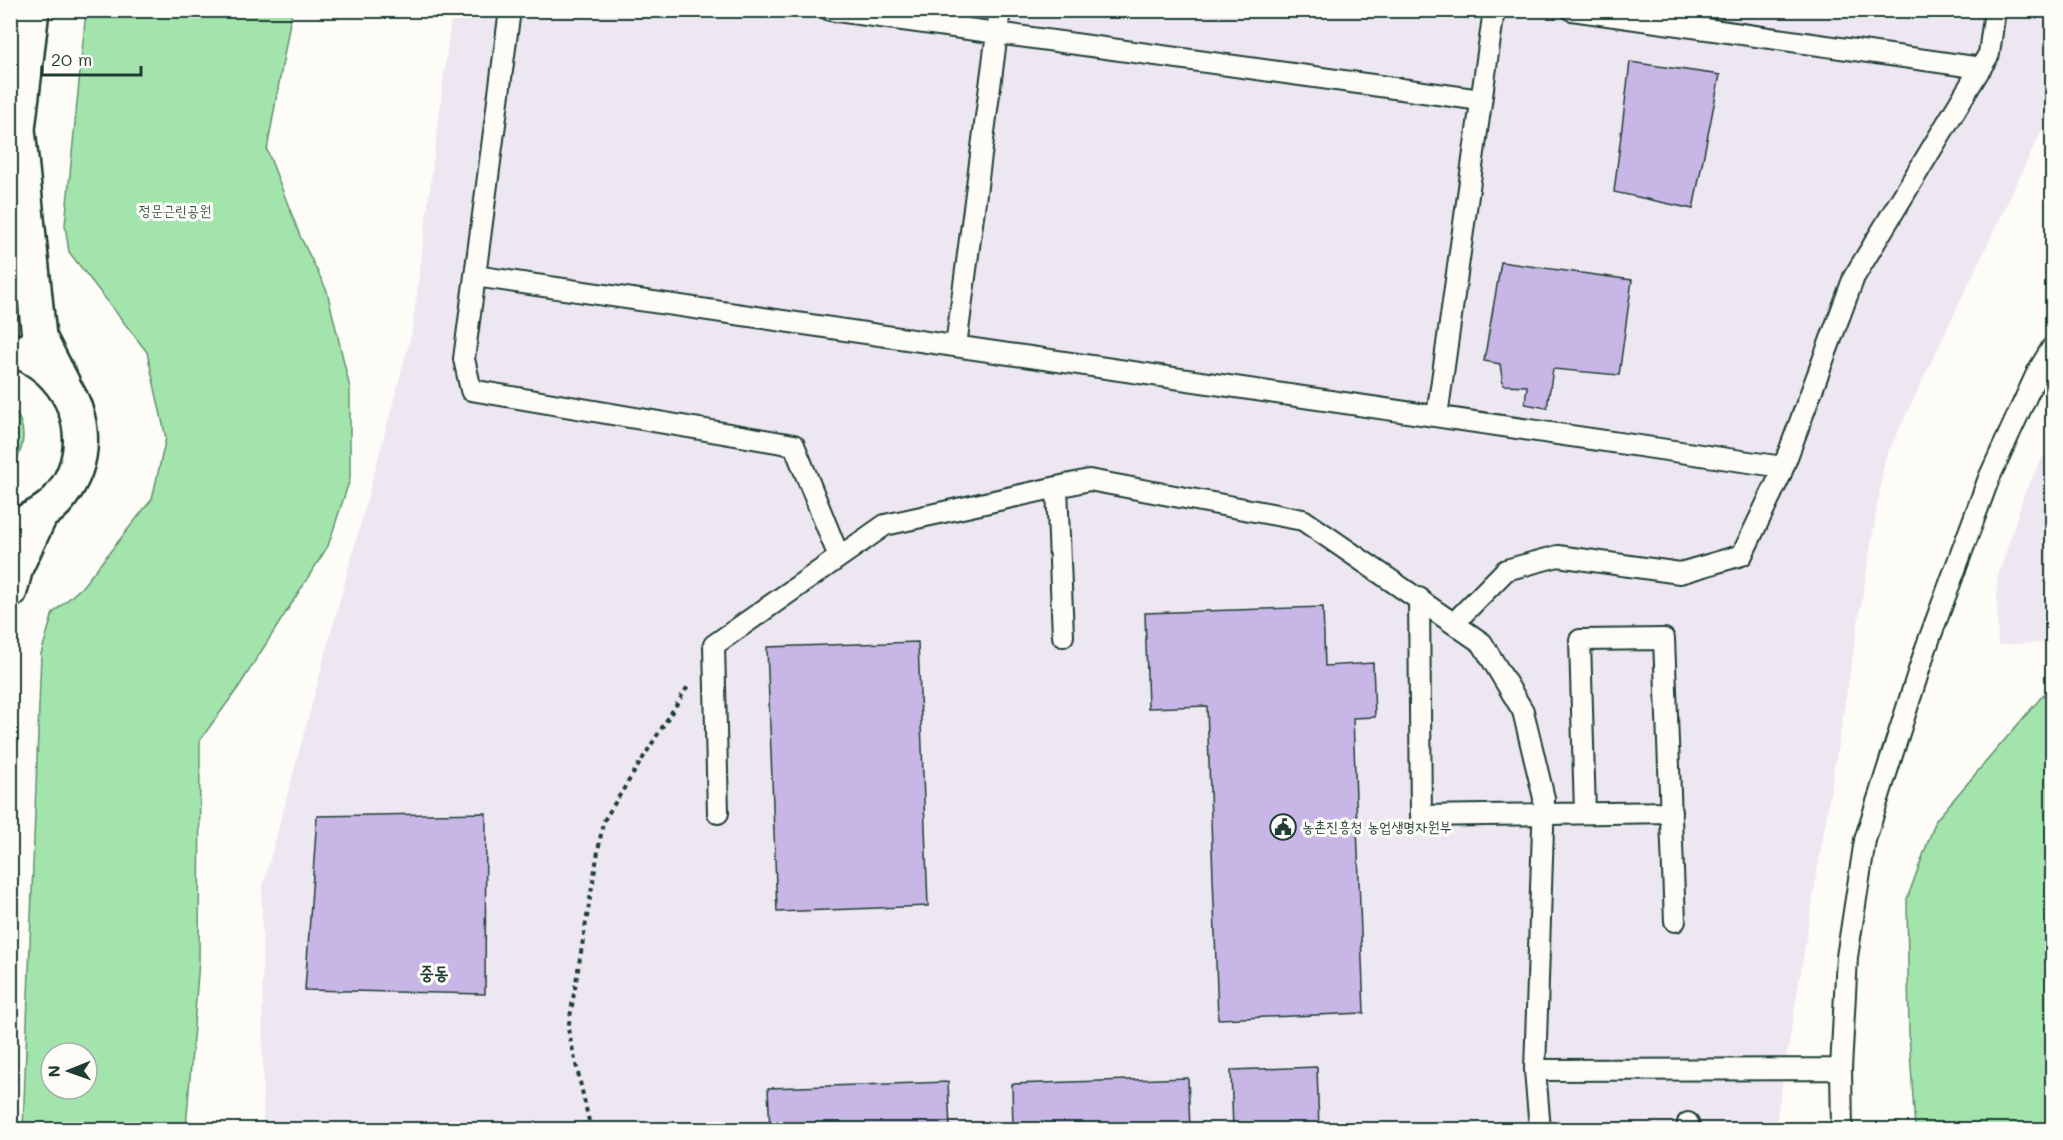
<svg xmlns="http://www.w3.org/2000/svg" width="2063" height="1140" viewBox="0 0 2063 1140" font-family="Mali,'Poor Story',sans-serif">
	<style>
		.built { fill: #ede7f2 }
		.green { fill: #a3e4ac; stroke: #619070; stroke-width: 1.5; fill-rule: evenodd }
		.building { fill: #c8b6e6; stroke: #1f3d34; stroke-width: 1.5 }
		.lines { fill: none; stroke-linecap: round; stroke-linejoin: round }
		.service-casing { stroke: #1f3d34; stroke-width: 24 }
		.tertiary-casing { stroke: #1f3d34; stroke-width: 38 }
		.path { stroke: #1f3d34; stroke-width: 4; stroke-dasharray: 4.5 4.5; stroke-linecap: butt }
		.service { stroke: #fdfcf7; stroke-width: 20 }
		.tertiary { stroke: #fdfcf7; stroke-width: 33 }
		.labels { text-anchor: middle; stroke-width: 6; stroke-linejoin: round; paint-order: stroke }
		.park-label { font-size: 15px; fill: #395e4c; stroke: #fdfcf7 }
		.poi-label { font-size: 15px; fill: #1f3d34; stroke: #fdfcf7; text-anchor: start }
		.quarter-label { font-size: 18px; font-weight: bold; fill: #1f3d34; stroke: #fdfcf7 }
	</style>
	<rect width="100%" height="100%" fill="#fdfcf7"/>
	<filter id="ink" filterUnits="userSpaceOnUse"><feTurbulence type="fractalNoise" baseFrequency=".0167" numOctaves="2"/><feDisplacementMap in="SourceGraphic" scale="12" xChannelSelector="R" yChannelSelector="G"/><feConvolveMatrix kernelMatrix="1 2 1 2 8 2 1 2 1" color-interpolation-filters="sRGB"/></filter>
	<g filter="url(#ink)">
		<path class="built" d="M 452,11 L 2052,11 L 2052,109 L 1885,459 L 1775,1129 L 263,1129 L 262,889 L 412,332 Z
			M 2052,439 L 2052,642 L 1998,645 L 1997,580 L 2024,494 Z"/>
		<path class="green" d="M 86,11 L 292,11 L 267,150 L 300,236 L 327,291 L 350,388 L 350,479 L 328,546 L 238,688 L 200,740 L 199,960 L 186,1129 L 23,1129 L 41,654 L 53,613 L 82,587 L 152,499 L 166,438 L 147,352 L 69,252 L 65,225 ZM 51,1053 L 87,1053 L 87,1089 L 51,1089 Z
			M 11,407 C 27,423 27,449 11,466 Z
			M 2050,687 L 2052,687 L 2052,1129 L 1915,1129 L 1909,1034 L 1907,899 L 1936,820 Z"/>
		<path class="building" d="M 1630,62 L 1720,75 L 1693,209 L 1614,192 Z
			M 1501,262 L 1632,280 L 1619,375 L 1553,369 L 1547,408 L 1525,404 L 1527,386 L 1503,385 L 1500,364 L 1484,361 Z
			M 1323,607 L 1325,666 L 1373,663 L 1375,717 L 1353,718 L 1364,1013 L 1218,1019 L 1207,706 L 1148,708 L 1145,613 Z
			M 918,642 L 928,906 L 777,912 L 767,647 Z
			M 486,813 L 485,994 L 305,990 L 317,816 Z
			M 1317,1067 L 1319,1130 L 1233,1130 L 1231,1070 Z
			M 1188,1078 L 1190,1130 L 1013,1130 L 1012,1084 Z
			M 948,1082 L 950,1130 L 770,1130 L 768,1088 Z"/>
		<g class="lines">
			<g class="service-casing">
				<path id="service" d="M 510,10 L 464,359 L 471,390 L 794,445 L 839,557
					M 830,10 L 1481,100
					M 1572,10 L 1981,68
					M 475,276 L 1783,467
					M 956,346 L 1000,10
					M 1437,416 L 1494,10
					M 1057,487 L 1063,636
					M 1419,598 L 1421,816 L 1671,812
					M 1454,623 L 1506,570 L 1558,556 L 1680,573 L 1742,555 L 1780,476 L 1854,277 L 1989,54 L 1995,10
					M 718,813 L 714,645 L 885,525 L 1089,480 L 1303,520 L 1482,643 L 1523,711 L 1544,798 L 1535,1070 L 1540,1130
					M 1585,813 L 1580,640 L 1664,639 L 1675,921
					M 1535,1070 L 1841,1069
					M 1688,1123 L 1688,1130
					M 1842,1130 L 1841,1069 L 1847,957 L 1865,840 L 1926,648 L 1989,478 L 2038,371 L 2052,348"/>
			</g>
			<g class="tertiary-casing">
				<path id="tertiary" d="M 32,10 L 18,129 L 39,337 L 63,384
					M 10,350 C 25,352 40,362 50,371 C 86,406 91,457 60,497 C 48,513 29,520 10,529
					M 10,591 L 16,567 L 40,516"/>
			</g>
			<path class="path" d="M 591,1130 L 568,1029 L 603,822 L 688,686"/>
			<use href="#service" class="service"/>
			<use href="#tertiary" class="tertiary"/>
		</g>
	</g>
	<defs>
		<g id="civic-ring" transform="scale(1.35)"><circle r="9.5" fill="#fdfcf7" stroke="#1f3d34" stroke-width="1.5"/><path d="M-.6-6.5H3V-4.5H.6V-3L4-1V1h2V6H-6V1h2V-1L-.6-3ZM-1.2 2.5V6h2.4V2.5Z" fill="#1f3d34"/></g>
	</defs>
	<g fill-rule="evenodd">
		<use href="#civic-ring" x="1283" y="827"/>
	</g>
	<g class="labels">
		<g class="park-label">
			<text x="175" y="216">정문근린공원</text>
		</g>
		<g class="poi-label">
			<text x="1302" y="832">농촌진흥청 농업생명자원부</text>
		</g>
		<g class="quarter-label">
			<text x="434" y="979">중동</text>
		</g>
	</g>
	<rect width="2063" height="1140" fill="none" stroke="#fdfcf7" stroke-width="36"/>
	<rect x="18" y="18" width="2027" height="1104" fill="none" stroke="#1f3d34" stroke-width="2" filter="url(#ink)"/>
	<g transform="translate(69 1071) rotate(269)"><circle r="28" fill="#fdfcf7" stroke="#a4b0a9" stroke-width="1.5"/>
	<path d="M0-4.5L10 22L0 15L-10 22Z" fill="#1f3d34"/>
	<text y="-9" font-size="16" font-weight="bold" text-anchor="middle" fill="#1f3d34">N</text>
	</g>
	<path d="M42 66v9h99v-9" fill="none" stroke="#1f3d34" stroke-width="3"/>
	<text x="51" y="66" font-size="18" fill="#1f3d34" stroke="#fdfcf7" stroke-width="4.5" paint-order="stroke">20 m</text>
</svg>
